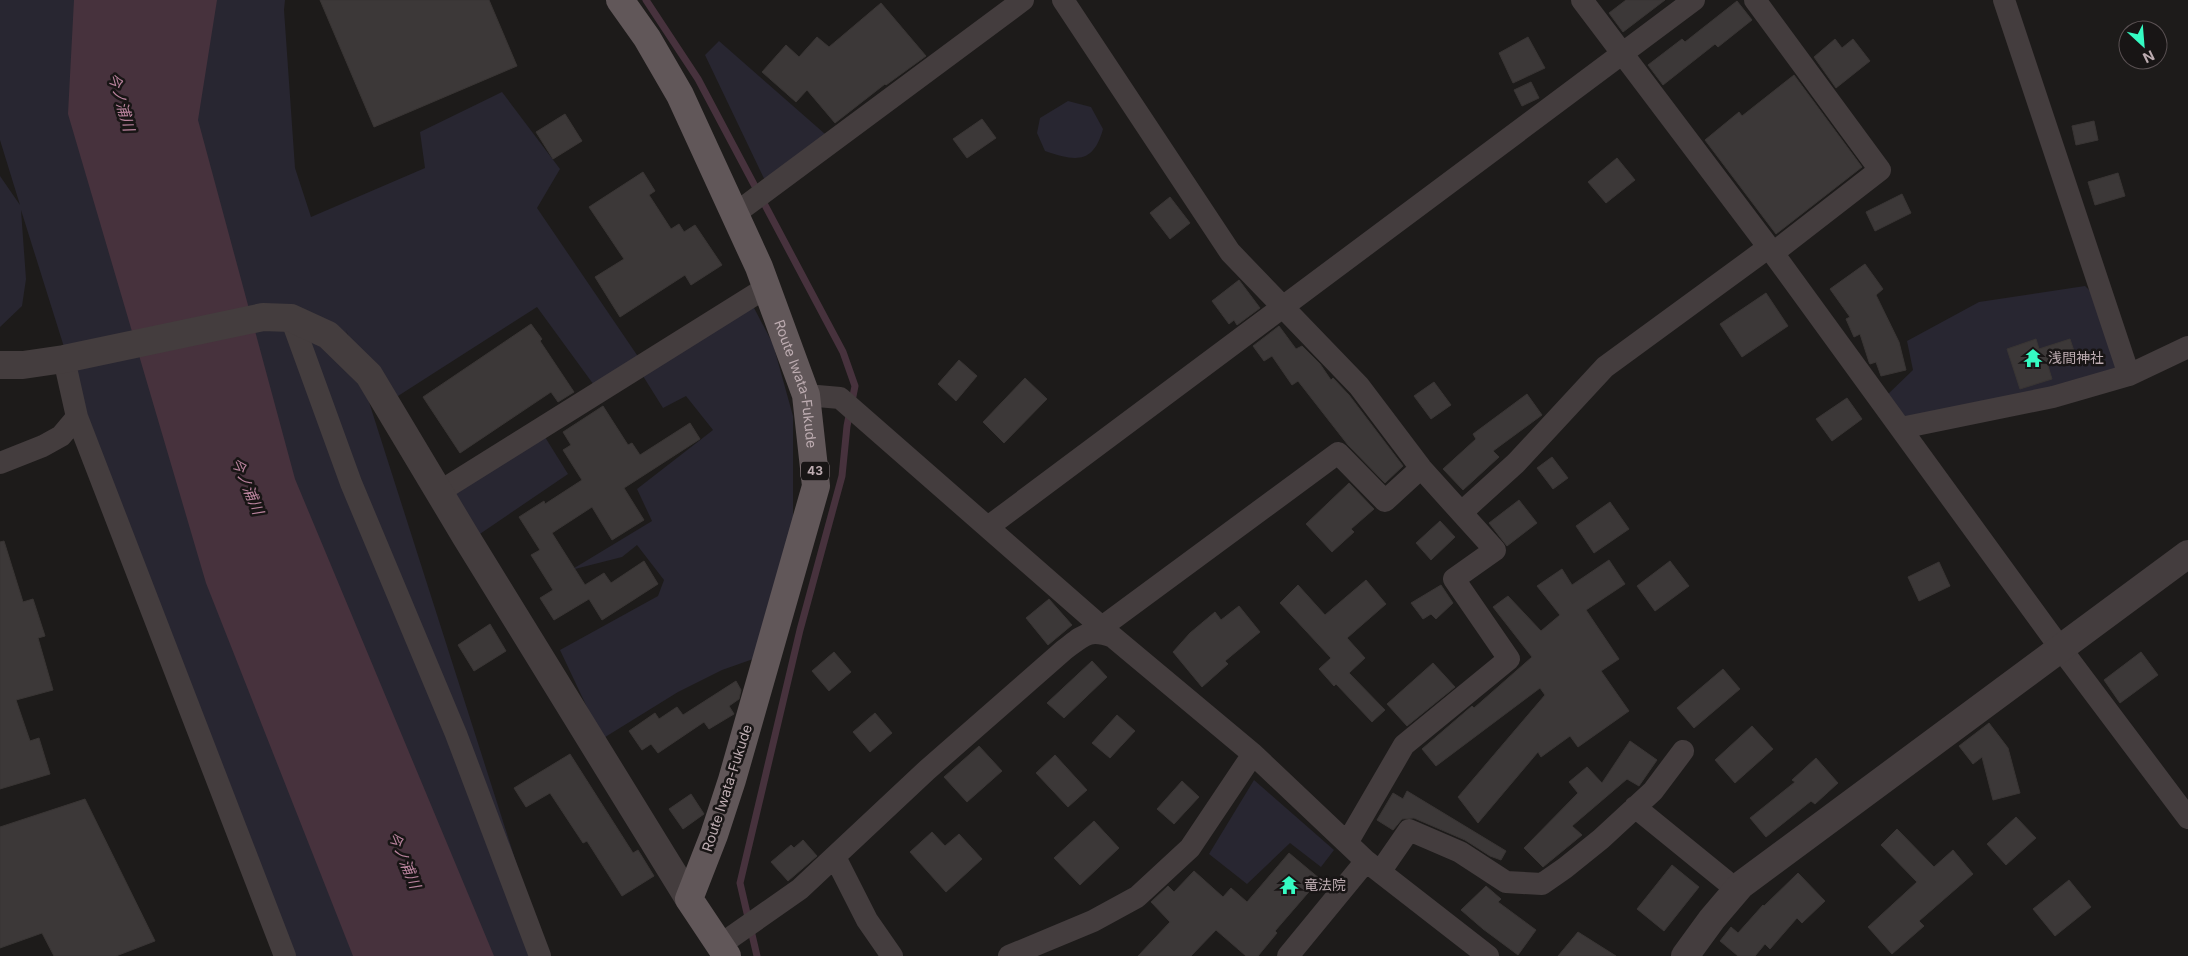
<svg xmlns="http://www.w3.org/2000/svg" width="2188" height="956" viewBox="0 0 2188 956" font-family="Inter,'Noto Sans JP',sans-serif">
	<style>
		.green { fill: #282631 }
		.water { fill: #47323d }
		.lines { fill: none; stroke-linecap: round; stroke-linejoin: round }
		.stream { stroke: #47323d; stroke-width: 7 }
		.building { fill: #3c3838; stroke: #393534 }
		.minor { stroke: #443d3e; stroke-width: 22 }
		.tertiary { stroke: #443d3e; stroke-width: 28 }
		.primary { stroke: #615759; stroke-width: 28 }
		.labels { text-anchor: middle; stroke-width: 5; stroke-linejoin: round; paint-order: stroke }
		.shield { fill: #181515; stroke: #8c7f82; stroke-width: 1 }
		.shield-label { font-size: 12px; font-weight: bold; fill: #bdacb1 }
		.poi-label { font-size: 14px; fill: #bdacb1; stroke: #181515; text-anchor: start }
		.street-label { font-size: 14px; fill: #bdacb1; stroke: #181515 }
		.water-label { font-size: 15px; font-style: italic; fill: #b9839d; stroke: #181515 }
	</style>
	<rect width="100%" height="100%" fill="#1d1b1a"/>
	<path class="green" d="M 0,0 L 285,0 L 284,10 L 295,168 L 311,217 L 425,168 L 420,132 L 502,92 L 560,169 L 537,208 L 639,358 L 599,392 L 537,307 L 398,396 L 361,367 L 346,330 L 546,956 L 282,956 L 123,535 L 21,210 L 26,279 L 22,306 L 0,327 L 0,176 L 20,205 L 0,140 Z
		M 719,41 L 833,141 L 769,189 L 705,55 Z
		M 1068,101 L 1091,107 L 1103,129 C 1093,165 1075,161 1045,151 L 1037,133 L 1040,118 Z
		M 2085,286 L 2106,306 L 2129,375 L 1911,426 L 1886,396 L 1913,370 L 1907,341 L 1979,302 Z
		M 753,306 L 773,344 L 793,416 L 793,519 L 756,658 L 722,670 L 678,692 L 602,739 L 560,650 L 658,596 L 664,580 L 637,545 L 622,557 L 571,570 L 652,521 L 637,489 L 713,430 L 686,396 L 663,408 L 638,368 Z
		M 540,429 L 568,474 L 468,542 L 444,489 Z
		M 1254,780 L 1334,850 L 1321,867 L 1290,843 L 1247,884 L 1209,854 Z"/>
	<path class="water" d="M 74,0 L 217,0 L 198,120 L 295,479 L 494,956 L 353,956 L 206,583 L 68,114 Z"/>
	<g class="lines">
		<path class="stream" d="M 646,0 L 698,79 L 843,352 L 855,386 L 847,426 L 842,476 L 800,630 L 740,883 L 757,956"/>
	</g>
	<path class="building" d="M 320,0 L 489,0 L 517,66 L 374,127 Z
		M 1626,0 L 1665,0 L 1623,32 L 1609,13 Z
		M 1737,1 L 1752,20 L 1718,47 L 1715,44 L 1663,85 L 1648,65 L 1682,39 L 1685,42 Z
		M 881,3 L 926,56 L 886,85 L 885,84 L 835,123 L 807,90 L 796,102 L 762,72 L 786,45 L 799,57 L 817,37 L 829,47 Z
		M 1528,37 L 1545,68 L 1513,83 L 1499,53 Z
		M 1835,39 L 1842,48 L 1853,39 L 1870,61 L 1836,88 L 1814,57 Z
		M 1794,75 L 1862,167 L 1776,234 L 1705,140 L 1739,112 L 1742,116 Z
		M 1531,82 L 1539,98 L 1522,106 L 1514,90 Z
		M 565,114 L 582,141 L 553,159 L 536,132 Z
		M 982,119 L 996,138 L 967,158 L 953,139 Z
		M 2094,121 L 2098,140 L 2076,145 L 2072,126 Z
		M 1617,158 L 1635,180 L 1606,203 L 1588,182 Z
		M 643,172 L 655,191 L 649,195 L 671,229 L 679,224 L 684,232 L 695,225 L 722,265 L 691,285 L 685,275 L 620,317 L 595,277 L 624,259 L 589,207 Z
		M 2118,173 L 2125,196 L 2095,205 L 2088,182 Z
		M 1902,194 L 1911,213 L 1875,231 L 1866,212 Z
		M 1170,197 L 1190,223 L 1170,239 L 1150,213 Z
		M 1865,264 L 1883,289 L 1876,295 L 1899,342 L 1906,370 L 1881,376 L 1876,362 L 1870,364 L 1869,362 L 1860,334 L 1854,337 L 1846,319 L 1850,317 L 1830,289 Z
		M 1239,280 L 1260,308 L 1237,325 L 1234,320 L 1229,324 L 1212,301 Z
		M 1766,293 L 1788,326 L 1742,357 L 1720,324 Z
		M 531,324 L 542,339 L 540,341 L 574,392 L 558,402 L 551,392 L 460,453 L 423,397 Z
		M 1279,326 L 1296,349 L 1302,346 L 1320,364 L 1331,380 L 1333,378 L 1349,395 L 1403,466 L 1385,483 L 1348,445 L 1298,381 L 1292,385 L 1272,356 L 1264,361 L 1253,346 Z
		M 2036,339 L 2039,349 L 2070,339 L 2076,357 L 2048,366 L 2052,379 L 2020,389 L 2007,349 Z
		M 959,360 L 977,376 L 956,401 L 938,384 Z
		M 1025,378 L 1047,399 L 1004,443 L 983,422 Z
		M 1434,382 L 1451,405 L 1431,419 L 1414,396 Z
		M 1527,394 L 1542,415 L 1493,451 L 1499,457 L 1463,490 L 1443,469 L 1476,439 L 1473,434 Z
		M 1847,398 L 1862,419 L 1832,441 L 1816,419 Z
		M 603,406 L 628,445 L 632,443 L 640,455 L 690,423 L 700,439 L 624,488 L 644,520 L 612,540 L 592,507 L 552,533 L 585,585 L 604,573 L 611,583 L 644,561 L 658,584 L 602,620 L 589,599 L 554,620 L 540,598 L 553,590 L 531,555 L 540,550 L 519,517 L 544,501 L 545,504 L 582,480 L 563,450 L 571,445 L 563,432 Z
		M 1552,457 L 1568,478 L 1553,489 L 1537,468 Z
		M 1349,483 L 1374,509 L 1351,529 L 1354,532 L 1332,552 L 1306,524 Z
		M 1519,500 L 1537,523 L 1507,546 L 1489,523 Z
		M 1610,502 L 1629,529 L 1594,553 L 1576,526 Z
		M 1440,521 L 1455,537 L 1431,560 L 1416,543 Z
		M 4,541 L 23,602 L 33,599 L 45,636 L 38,638 L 53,690 L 16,700 L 30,741 L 39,738 L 50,774 L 0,789 L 0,542 Z
		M 1609,560 L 1625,584 L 1586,610 L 1619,659 L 1601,671 L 1629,711 L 1578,747 L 1570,736 L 1541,757 L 1538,752 L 1478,823 L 1458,797 L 1545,695 L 1540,688 L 1436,766 L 1422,749 L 1472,706 L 1474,708 L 1532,657 L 1493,607 L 1508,596 L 1541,631 L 1560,615 L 1537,586 L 1562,569 L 1572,585 Z
		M 1670,561 L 1689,586 L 1655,611 L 1637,586 Z
		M 1939,562 L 1950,586 L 1919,601 L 1908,577 Z
		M 1366,580 L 1386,604 L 1347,638 L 1365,658 L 1349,673 L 1385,710 L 1372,722 L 1336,684 L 1334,686 L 1319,669 L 1331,658 L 1280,603 L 1298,585 L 1325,615 Z
		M 1441,585 L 1453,603 L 1436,619 L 1431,614 L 1423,619 L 1411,603 Z
		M 1049,599 L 1072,625 L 1048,645 L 1026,618 Z
		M 1239,606 L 1260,632 L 1225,661 L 1228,664 L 1202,687 L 1173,652 L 1190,633 L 1215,612 L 1221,620 Z
		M 490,624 L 506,651 L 474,671 L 458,645 Z
		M 834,652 L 851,672 L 829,691 L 812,671 Z
		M 2141,652 L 2158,675 L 2120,703 L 2104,680 Z
		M 1092,661 L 1107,677 L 1064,718 L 1047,703 Z
		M 1433,663 L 1455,687 L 1407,726 L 1387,704 Z
		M 1723,669 L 1740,689 L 1694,728 L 1677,708 Z
		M 736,681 L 741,690 L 739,699 L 729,706 L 734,714 L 709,729 L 704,722 L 658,753 L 651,744 L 642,750 L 629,731 L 655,713 L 659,719 L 677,707 L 683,715 Z
		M 875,713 L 892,733 L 870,752 L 853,732 Z
		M 1117,715 L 1135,731 L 1110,758 L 1092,743 Z
		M 1989,723 L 2008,748 L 2020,793 L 1993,800 L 1982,757 L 1973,764 L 1959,746 Z
		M 1752,726 L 1773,749 L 1735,783 L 1715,760 Z
		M 1630,741 L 1657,760 L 1639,786 L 1627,779 L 1572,826 L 1582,835 L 1543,867 L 1524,848 L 1578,793 L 1569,782 L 1587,767 L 1602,783 Z
		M 979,746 L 1002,771 L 967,802 L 944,777 Z
		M 570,754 L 633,853 L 638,850 L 654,876 L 622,896 L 587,841 L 583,843 L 550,793 L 526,807 L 514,788 Z
		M 1055,755 L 1087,790 L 1068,807 L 1036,773 Z
		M 1816,758 L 1838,783 L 1815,804 L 1811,801 L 1766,837 L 1750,818 L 1795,782 L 1792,780 Z
		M 1182,781 L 1199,797 L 1174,824 L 1157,809 Z
		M 1407,791 L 1506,851 L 1501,860 L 1490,856 L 1465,840 L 1414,818 L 1402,819 L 1393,830 L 1377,820 L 1393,793 L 1403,799 Z
		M 691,794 L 704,814 L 683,829 L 669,809 Z
		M 85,799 L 155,941 L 116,956 L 54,956 L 42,933 L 0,948 L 0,827 Z
		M 2016,817 L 2036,838 L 2006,865 L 1987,844 Z
		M 1094,821 L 1119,848 L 1080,885 L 1054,858 Z
		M 1897,829 L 1934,867 L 1953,850 L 1973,874 L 1919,921 L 1924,926 L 1892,954 L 1868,927 L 1917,882 L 1881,845 Z
		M 932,832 L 945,846 L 959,834 L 982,859 L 946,892 L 910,852 Z
		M 803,840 L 817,856 L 788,881 L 771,862 L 791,845 L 794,848 Z
		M 1289,853 L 1320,879 L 1275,931 L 1277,933 L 1258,956 L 1246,956 L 1216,930 L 1191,956 L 1138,956 L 1170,922 L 1151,902 L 1168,886 L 1174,892 L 1194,871 L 1223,897 L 1231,888 L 1247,902 Z
		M 1672,865 L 1699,887 L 1664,931 L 1637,909 Z
		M 1798,873 L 1825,901 L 1802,923 L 1797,918 L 1770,949 L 1765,944 L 1755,956 L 1738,956 L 1720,941 L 1731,927 L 1738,933 L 1763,905 L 1764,906 Z
		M 2069,880 L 2091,907 L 2055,936 L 2033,909 Z
		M 1486,886 L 1501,899 L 1498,902 L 1536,930 L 1518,955 L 1483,929 L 1461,910 Z
		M 1578,932 L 1616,956 L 1558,956 Z"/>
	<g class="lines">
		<path class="minor" d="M 1063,0 L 1230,252 L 1359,386 L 1421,468 L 1495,550 L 1454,579 L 1509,659 L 1404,745 L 1347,843
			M 1582,0 L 1773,253 L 2061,649 L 2188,818
			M 1755,0 L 1880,170 L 1773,253
			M 2004,0 L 2129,375 L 2188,347
			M 736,213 L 1023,0
			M 291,318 L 351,483 L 456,734 L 540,956
			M 64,359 L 77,417 L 285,956
			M 806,395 L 840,398 L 1113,637
			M 1901,428 L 2053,397 L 2129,375
			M 0,463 L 43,446 L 61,436 L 77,417
			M 439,492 L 767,287
			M 1462,512 L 1516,463 L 1605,367 L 1769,247
			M 988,527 L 1694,0
			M 1102,627 L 1338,453 L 1385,501 L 1421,468
			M 1635,807 L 1737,890
			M 835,857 L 867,920 L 892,956
			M 1380,872 L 1409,830 L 1460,852 L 1506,882 L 1542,884 L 1565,868 L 1601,839 L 1653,791 L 1683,751
			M 720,945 L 800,889 L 927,770 L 1064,650 C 1084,635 1089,628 1113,637 L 1253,754 L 1366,861 L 1488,956
			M 1009,956 L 1093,921 L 1137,897 L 1190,848 L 1253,754
			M 1288,956 L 1366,861"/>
		<path class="tertiary" d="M 0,365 L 23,365 L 64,359 L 263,317 L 291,318 L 328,335 L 369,375 L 466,537 L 689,899
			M 1685,956 L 1712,919 L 1741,885 L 2188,554"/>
		<path class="primary" id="s1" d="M 620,0 L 647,38 L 680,95 L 759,267 L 806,395 L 816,486 L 732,780 L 714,835 L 689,899 L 727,956"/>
	</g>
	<defs>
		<g id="temple-bare" transform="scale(1.5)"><path d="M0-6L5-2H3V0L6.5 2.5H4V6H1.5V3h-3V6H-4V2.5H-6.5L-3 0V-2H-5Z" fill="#35fbc3" stroke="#181515" stroke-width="2.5" paint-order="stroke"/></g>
	</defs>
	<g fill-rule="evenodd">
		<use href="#temple-bare" x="2033" y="358"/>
		<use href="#temple-bare" x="1289" y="885"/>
	</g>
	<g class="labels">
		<rect class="shield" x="801" y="461.5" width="28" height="19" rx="4"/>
		<g class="shield-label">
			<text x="815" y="475">43</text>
		</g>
		<g class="poi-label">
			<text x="2048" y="363">浅間神社</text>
			<text x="1304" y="890">竜法院</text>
		</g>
		<g class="street-label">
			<text dy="5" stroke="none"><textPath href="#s1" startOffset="425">Route Iwata-Fukude</textPath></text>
			<text transform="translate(727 788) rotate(-72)" y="5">Route Iwata-Fukude</text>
		</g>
		<g class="water-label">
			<text transform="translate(121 102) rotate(74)" y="5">今ノ浦川</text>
			<text transform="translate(247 486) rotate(67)" y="5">今ノ浦川</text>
			<text transform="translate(404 860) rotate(67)" y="5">今ノ浦川</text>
		</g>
	</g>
	<g transform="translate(2143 45) rotate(154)"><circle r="24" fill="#181515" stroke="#5a5153"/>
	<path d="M0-4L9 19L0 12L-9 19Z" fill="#35fbc3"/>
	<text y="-8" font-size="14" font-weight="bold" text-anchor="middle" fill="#bdacb1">N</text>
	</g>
</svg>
